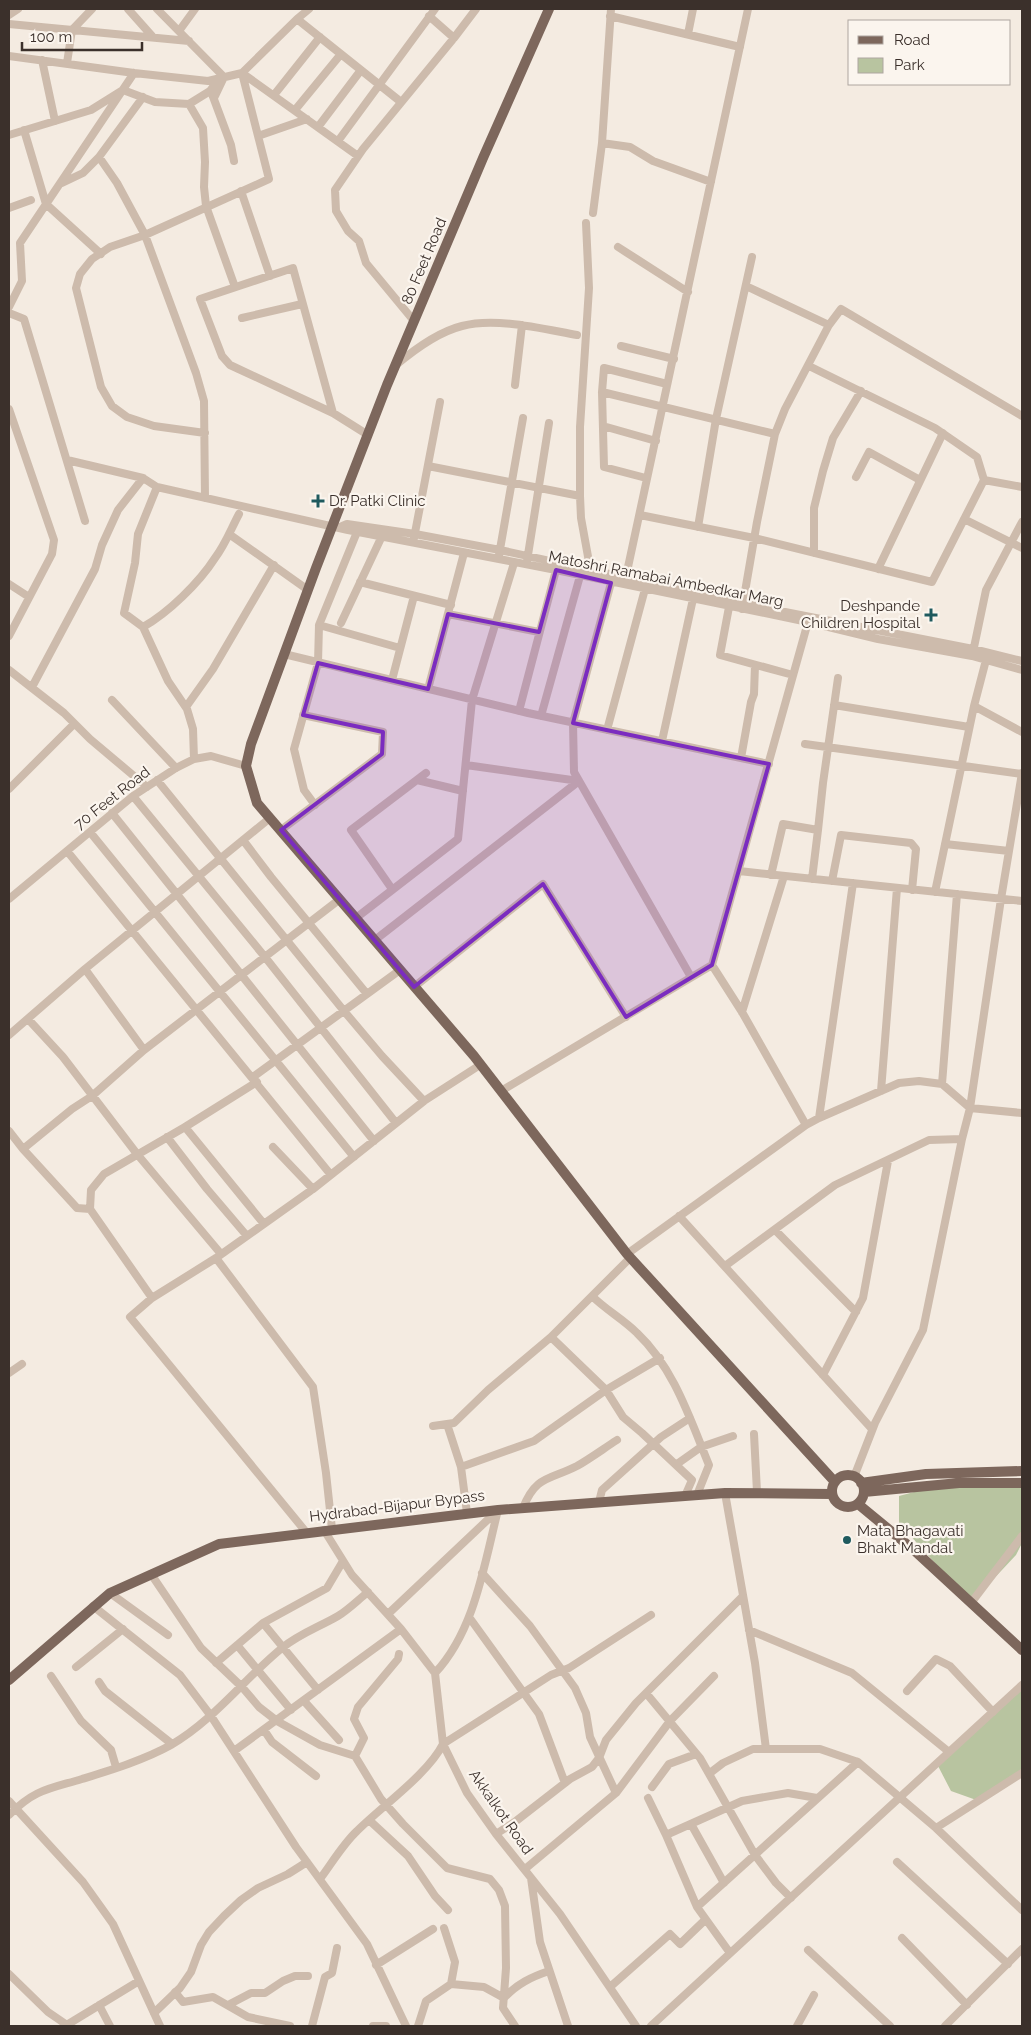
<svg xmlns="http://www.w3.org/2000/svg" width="1031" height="2035" viewBox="0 0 1031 2035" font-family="Raleway,sans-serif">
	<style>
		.green { fill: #b8c4a0 }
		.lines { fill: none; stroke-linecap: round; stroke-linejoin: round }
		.minor { stroke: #cdbbac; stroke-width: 8 }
		.major { stroke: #7d675c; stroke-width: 10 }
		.marked { fill: #7b2cbf; fill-opacity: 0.2; stroke: #7b2cbf; stroke-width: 4; stroke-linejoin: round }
		.poi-dot { fill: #1f5a5e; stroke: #fbf5ee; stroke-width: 2 }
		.labels { text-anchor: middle; stroke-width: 4.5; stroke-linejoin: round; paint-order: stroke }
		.street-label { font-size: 15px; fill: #3b302b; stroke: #fbf5ee }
		.poi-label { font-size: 15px; fill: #3b302b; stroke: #fbf5ee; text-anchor: start }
	</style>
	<rect width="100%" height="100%" fill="#f4ebe1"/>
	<path class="green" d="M 1022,1484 L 1022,1543 L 1016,1555 L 971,1603 L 899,1523 L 899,1496 L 929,1488 Z
		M 1022,1685 L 1022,1773 L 979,1801 L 951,1791 L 937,1764 Z"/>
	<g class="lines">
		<path class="minor" d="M 128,9 L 152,36
			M 157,9 L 224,77 L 214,98
			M 9,15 L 18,9
			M 429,16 L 454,38
			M 610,16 L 740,47
			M 297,19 L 309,9
			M 9,24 L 189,41
			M 179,31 L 195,9
			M 688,34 L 693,9
			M 9,56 L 134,73 L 208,81 L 242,73 L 269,179 L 145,235 L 110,247 L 92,259 L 80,274 L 76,288 L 101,387 L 112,406 L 127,417 L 154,426 L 205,433
			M 42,60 L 55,121
			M 67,63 L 72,30 L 92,9
			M 212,94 L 231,145 L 234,161
			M 274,95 L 320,37
			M 189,104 L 203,128 L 205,162 L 204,187 L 206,206 L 235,287
			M 295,110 L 341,54
			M 318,127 L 361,70
			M 24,130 L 46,204 L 101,254
			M 9,135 L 91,110 L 123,90 L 155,102 L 189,104 L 210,91 L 219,79
			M 258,136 L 307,119
			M 338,141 L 435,9
			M 602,143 L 630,147 L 653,161 L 711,182
			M 358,156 L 242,73 L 297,19 L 401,102
			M 99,157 L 117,183 L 145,235 L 196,373 L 204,401 L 205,498
			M 62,183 L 83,173 L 99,157 L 143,97
			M 241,191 L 270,276
			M 9,208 L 31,200
			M 593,213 L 602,143 L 611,9
			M 586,223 L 589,288 L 580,427 L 580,496 L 581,518 L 591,573
			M 618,247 L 688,292
			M 746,286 L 829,325
			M 9,307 L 22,281 L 20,243 L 134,73
			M 9,313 L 24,319 L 85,521
			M 242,318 L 302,304
			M 414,321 L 366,263 L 359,241 L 348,231 L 336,211 L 335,190 L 363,149 L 454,38 L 476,9
			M 621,346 L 674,359
			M 396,365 C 415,349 438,332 462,326 C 496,317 543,329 577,335
			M 515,385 L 522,325
			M 602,392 L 775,434
			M 9,409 L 54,540 L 52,554 L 9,636
			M 333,413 L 293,268 L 200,299 L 222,356 L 230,365 L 333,413 L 368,435
			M 603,426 L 656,441
			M 67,460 L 143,478
			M 428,466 L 580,496
			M 856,477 L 869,452 L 920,480
			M 646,478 L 604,467 L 602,392 L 604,368 L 667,384
			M 984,480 L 1022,487
			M 640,515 L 754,538 L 932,582 L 984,480 L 977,457 L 935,428 L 809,366
			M 964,519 L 1022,548
			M 340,527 L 347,524 L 415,534 L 500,550 L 771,609
			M 698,527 L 716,419 L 752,257
			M 229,534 L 308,590
			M 414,538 L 440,402
			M 814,553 L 814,508 L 823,471 L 833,438 L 861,391
			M 499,555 L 523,418
			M 527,561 L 549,423
			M 878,569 L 943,433
			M 625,581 L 748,9
			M 360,582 L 451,605
			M 611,583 L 573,723 L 574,772 L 691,977
			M 9,584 L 29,597
			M 729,607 L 720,655 L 793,675
			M 742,609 L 757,522 L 775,434 L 785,409 L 829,325 L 841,309 L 1022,416
			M 785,612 L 973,649 L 1022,661
			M 448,614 L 539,632
			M 341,623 L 382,536
			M 319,625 L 400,648
			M 143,627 C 168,613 199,583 215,558 C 225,545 231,529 239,514
			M 973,652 L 986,590 L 1022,522
			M 284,654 L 528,713 L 769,764
			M 986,660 L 974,706 L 1022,732
			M 9,670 L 64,713 L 90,739 L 147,787
			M 392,680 L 414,596
			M 32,687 L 95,569 L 102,545 L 118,510 L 143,478 L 157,487
			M 428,689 L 464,553
			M 112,700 L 176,768
			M 834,705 L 969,727
			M 186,707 L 213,669 L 274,565
			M 519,711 L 556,570
			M 541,716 L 580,576
			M 607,730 L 645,589
			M 662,741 L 693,599
			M 805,744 L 1022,774
			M 741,758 L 751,702 L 754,694 L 755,665
			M 194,759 L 193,729 L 187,709 L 168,681 L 143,627 L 124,613 L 135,563 L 138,534 L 157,487 L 348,530 L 556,570 L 808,622 L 878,639 L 972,656 L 1022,670
			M 466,765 L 579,781
			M 157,780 L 344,1011 L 382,1056 L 424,1101
			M 417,780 L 463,791
			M 9,789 L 74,724
			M 133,796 L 265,957 L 396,1123
			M 315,805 L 304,790 L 294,749 L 318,663 L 319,625 L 357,532
			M 112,813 L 374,1141
			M 281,830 L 382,754 L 383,732 L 303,715
			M 818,830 L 823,783 L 838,678
			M 90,832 L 354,1157
			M 243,840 L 271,877 L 367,994
			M 945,844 L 1009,851
			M 67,851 L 331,1175
			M 739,871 L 1022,901
			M 771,875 L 783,824 L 818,830 L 812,879
			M 832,881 L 841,835 L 911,843 L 916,849 L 912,890
			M 392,889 L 351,830 L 426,773
			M 935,892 L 974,706
			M 9,899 L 133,796 L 176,768 L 194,759 L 211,756 L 246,766
			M 356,918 L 458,839 L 472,700 L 514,563
			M 375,940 L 579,781
			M 712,965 L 742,1012 L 806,1125
			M 85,969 L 144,1050 L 340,899
			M 414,987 L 543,884 L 626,1017
			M 742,1012 L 784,876
			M 28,1019 L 63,1057 L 137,1154 L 221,1254
			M 9,1035 L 85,969 L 270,818
			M 144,1050 L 92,1096 L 72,1109 L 23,1149 L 77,1208 L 90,1209 L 152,1298
			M 253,1077 L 400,970
			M 942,1084 L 957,894
			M 501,1091 L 712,965 L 808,622
			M 881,1091 L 897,888
			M 970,1108 L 1001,899 L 1022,773
			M 819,1118 L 853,883
			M 185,1127 L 257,1082
			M 9,1131 L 23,1149
			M 167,1137 L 207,1189 L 247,1236
			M 273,1147 L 313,1189
			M 90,1209 L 91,1190 L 104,1174 L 185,1127 L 264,1224
			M 679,1216 L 872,1429
			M 775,1230 L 856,1312
			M 627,1254 L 806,1125 L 819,1118 L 899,1083 L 919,1081 L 942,1084 L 970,1108
			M 216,1258 L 313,1387 L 326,1473 L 332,1529
			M 725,1266 L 835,1185 L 929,1140 L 962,1139
			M 592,1296 C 606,1310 623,1319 637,1333 C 674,1368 690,1419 709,1465 L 697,1495
			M 551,1337 L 606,1390 L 623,1417 L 642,1433 L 692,1480 L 685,1496
			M 9,1373 L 22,1364
			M 823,1375 L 863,1298 L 888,1161
			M 447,1424 L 461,1467 L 467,1513
			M 433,1426 L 454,1423 L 488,1390 L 551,1337 L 630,1258
			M 754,1434 L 757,1492
			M 677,1464 L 701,1447 L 733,1436
			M 461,1467 L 534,1441 L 606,1390 L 660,1358
			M 854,1477 L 875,1423 L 923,1330 L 962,1139 L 970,1108 L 1022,1113
			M 725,1493 L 755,1663 L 766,1749
			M 599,1502 L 602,1490 L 661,1437 L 690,1418
			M 523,1508 C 536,1475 550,1480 577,1466 C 591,1458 603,1449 617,1440
			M 324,1530 L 352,1575 L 401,1629 L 435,1673 L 443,1744 L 467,1793 L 496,1834 L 560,1914 L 636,2026
			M 306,1532 L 130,1317 L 152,1298 L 216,1258 L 313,1189 L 424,1101 L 480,1065
			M 482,1573 L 530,1626 L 575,1688 L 586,1713 L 590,1737 L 616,1793
			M 151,1574 L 201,1648 L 242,1687 L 259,1707 L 277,1721 L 320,1745 L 355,1756 L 381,1799 L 403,1824 L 447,1868 L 490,1879 L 499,1890 L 505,1906 L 506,1968 L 503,2008 L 515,2026
			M 110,1593 L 168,1635
			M 971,1603 L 1022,1536
			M 93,1606 L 180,1675 L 211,1716 L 296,1847 L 367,1944 L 406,2026
			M 388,1614 L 498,1510
			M 469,1617 L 539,1714 L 565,1783
			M 263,1623 L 318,1690
			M 749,1630 L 852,1673 L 949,1752
			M 237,1645 L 291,1710
			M 216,1663 L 263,1623 L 327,1588 L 343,1561
			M 76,1667 L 123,1629
			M 435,1673 C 475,1630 484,1565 498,1510
			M 51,1676 L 81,1721 L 111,1750 L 116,1767
			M 99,1682 L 105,1691 L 172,1744
			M 907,1691 L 936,1659 L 950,1666 L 993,1712
			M 646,1693 L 700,1758 L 755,1855 L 776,1883 L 791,1898
			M 304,1701 L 339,1740
			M 264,1730 L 272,1742 L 316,1776
			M 234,1751 L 401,1629
			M 355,1756 L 364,1738 L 354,1719 L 358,1707 L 398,1659 L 399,1654
			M 710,1773 L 723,1763 L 753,1749 L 820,1749 L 858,1762 L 936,1828 L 1022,1773
			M 652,1787 L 669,1764 L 696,1754
			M 648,1798 L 666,1835
			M 9,1801 L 83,1882 L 113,1924 L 160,2026
			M 9,1815 C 35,1789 49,1789 82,1779 C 111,1770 144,1760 171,1745 C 214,1720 244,1679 282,1648 C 299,1634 319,1627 338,1616 C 348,1610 358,1600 368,1592
			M 369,1820 L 408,1856 L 435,1896 L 448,1910
			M 691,1824 L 724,1883
			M 936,1828 L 1022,1910
			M 496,1834 L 516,1821 L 570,1779 L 592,1767 L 599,1758 L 606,1740 L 636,1703 L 743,1596
			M 897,1862 L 1008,1964
			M 525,1869 L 616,1793 L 670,1721 L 714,1676
			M 531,1878 L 540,1942 L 568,2026
			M 320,1879 C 332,1863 343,1844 357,1831 C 382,1806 428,1774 443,1744 L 551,1675 L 569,1668 L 651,1615
			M 697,1907 L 666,1835 L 742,1801 L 788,1793 L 817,1798
			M 444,1928 L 455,1962 L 451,1984
			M 902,1938 L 967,2005
			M 808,1950 L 890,2026
			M 730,1953 L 697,1907 L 858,1762
			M 376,1965 L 433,1929
			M 9,1974 L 48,2012 L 67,2025
			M 610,1987 L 670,1934 L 680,1944 L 705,1920
			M 175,1992 L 183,2002 L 213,1997 L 248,2017 L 290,2026
			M 99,2005 L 110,2026
			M 228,2005 L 251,1993 L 265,1993 L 283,1981 L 295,1976 L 308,1976
			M 154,2013 L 180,1988 L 191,1972 L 201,1945 L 209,1932 L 224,1916 L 241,1900 L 258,1888 L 288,1874 L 307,1862
			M 65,2026 L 139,1981
			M 312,2026 L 325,1977 L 332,1973 L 337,1948
			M 373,2026 L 386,2026
			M 418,2026 L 426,2001 L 451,1984 L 484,1987 L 504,1998 C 517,1984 531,1977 549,1971
			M 651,2026 L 1022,1685
			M 797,2026 L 814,1995
			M 945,2026 L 1022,1949"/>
		<path class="major" d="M 549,9 L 483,158 L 387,385 L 316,568 L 251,744 L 246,766 L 257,803 L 474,1056 L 627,1254 L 835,1482
			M832 1491a16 16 0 1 1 32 0a16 16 0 1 1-32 0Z
			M 861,1483 L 926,1474 L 1022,1471
			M 864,1492 L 959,1483 L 1022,1483
			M 858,1504 L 915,1551 L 1022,1650
			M 9,1680 L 110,1593 L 219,1544 L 498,1510 L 725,1493 L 832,1494"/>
	</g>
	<path class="marked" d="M 556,570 L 611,583 L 573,723 L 769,764 L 712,965 L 626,1017 L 543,884 L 414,987 L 281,830 L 382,754 L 383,732 L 303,715 L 318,663 L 428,689 L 448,614 L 539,632 Z"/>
	<g class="poi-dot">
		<path d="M315.5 493.5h5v5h5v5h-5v5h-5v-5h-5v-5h5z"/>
		<path d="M928.5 607.5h5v5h5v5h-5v5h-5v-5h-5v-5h5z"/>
		<circle cx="847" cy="1540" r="5"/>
	</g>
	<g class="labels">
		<g class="street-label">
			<text transform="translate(424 261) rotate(-67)" y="5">80 Feet Road</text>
			<text transform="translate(666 579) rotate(11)" y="5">Matoshri Ramabai Ambedkar Marg</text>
			<text transform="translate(112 798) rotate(-38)" y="5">70 Feet Road</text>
			<text transform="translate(397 1506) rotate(-7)" y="5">Hydrabad-Bijapur Bypass</text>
			<text transform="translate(501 1812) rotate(55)" y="5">Akkalkot Road</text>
		</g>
		<g class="poi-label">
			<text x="329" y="506">Dr. Patki Clinic</text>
			<text x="920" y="611" text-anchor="end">Deshpande<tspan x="920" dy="17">Children Hospital</tspan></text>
			<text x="857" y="1536">Mata Bhagavati<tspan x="857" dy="17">Bhakt Mandal</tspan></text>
		</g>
	</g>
	<rect width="1031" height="2035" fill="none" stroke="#3b302b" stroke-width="20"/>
	<rect x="848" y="20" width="162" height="65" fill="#fbf5ee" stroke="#aea6a0"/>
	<rect x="858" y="36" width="25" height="8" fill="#7d675c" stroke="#aea6a0"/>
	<text x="894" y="45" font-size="15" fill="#3b302b">Road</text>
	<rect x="858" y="58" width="25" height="15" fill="#b8c4a0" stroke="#aea6a0"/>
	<text x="894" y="70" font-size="15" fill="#3b302b">Park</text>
	<path d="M22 42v8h120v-8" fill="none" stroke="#3b302b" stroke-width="2.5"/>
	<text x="30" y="42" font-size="15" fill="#3b302b" stroke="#fbf5ee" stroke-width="4" paint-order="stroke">100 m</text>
</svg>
